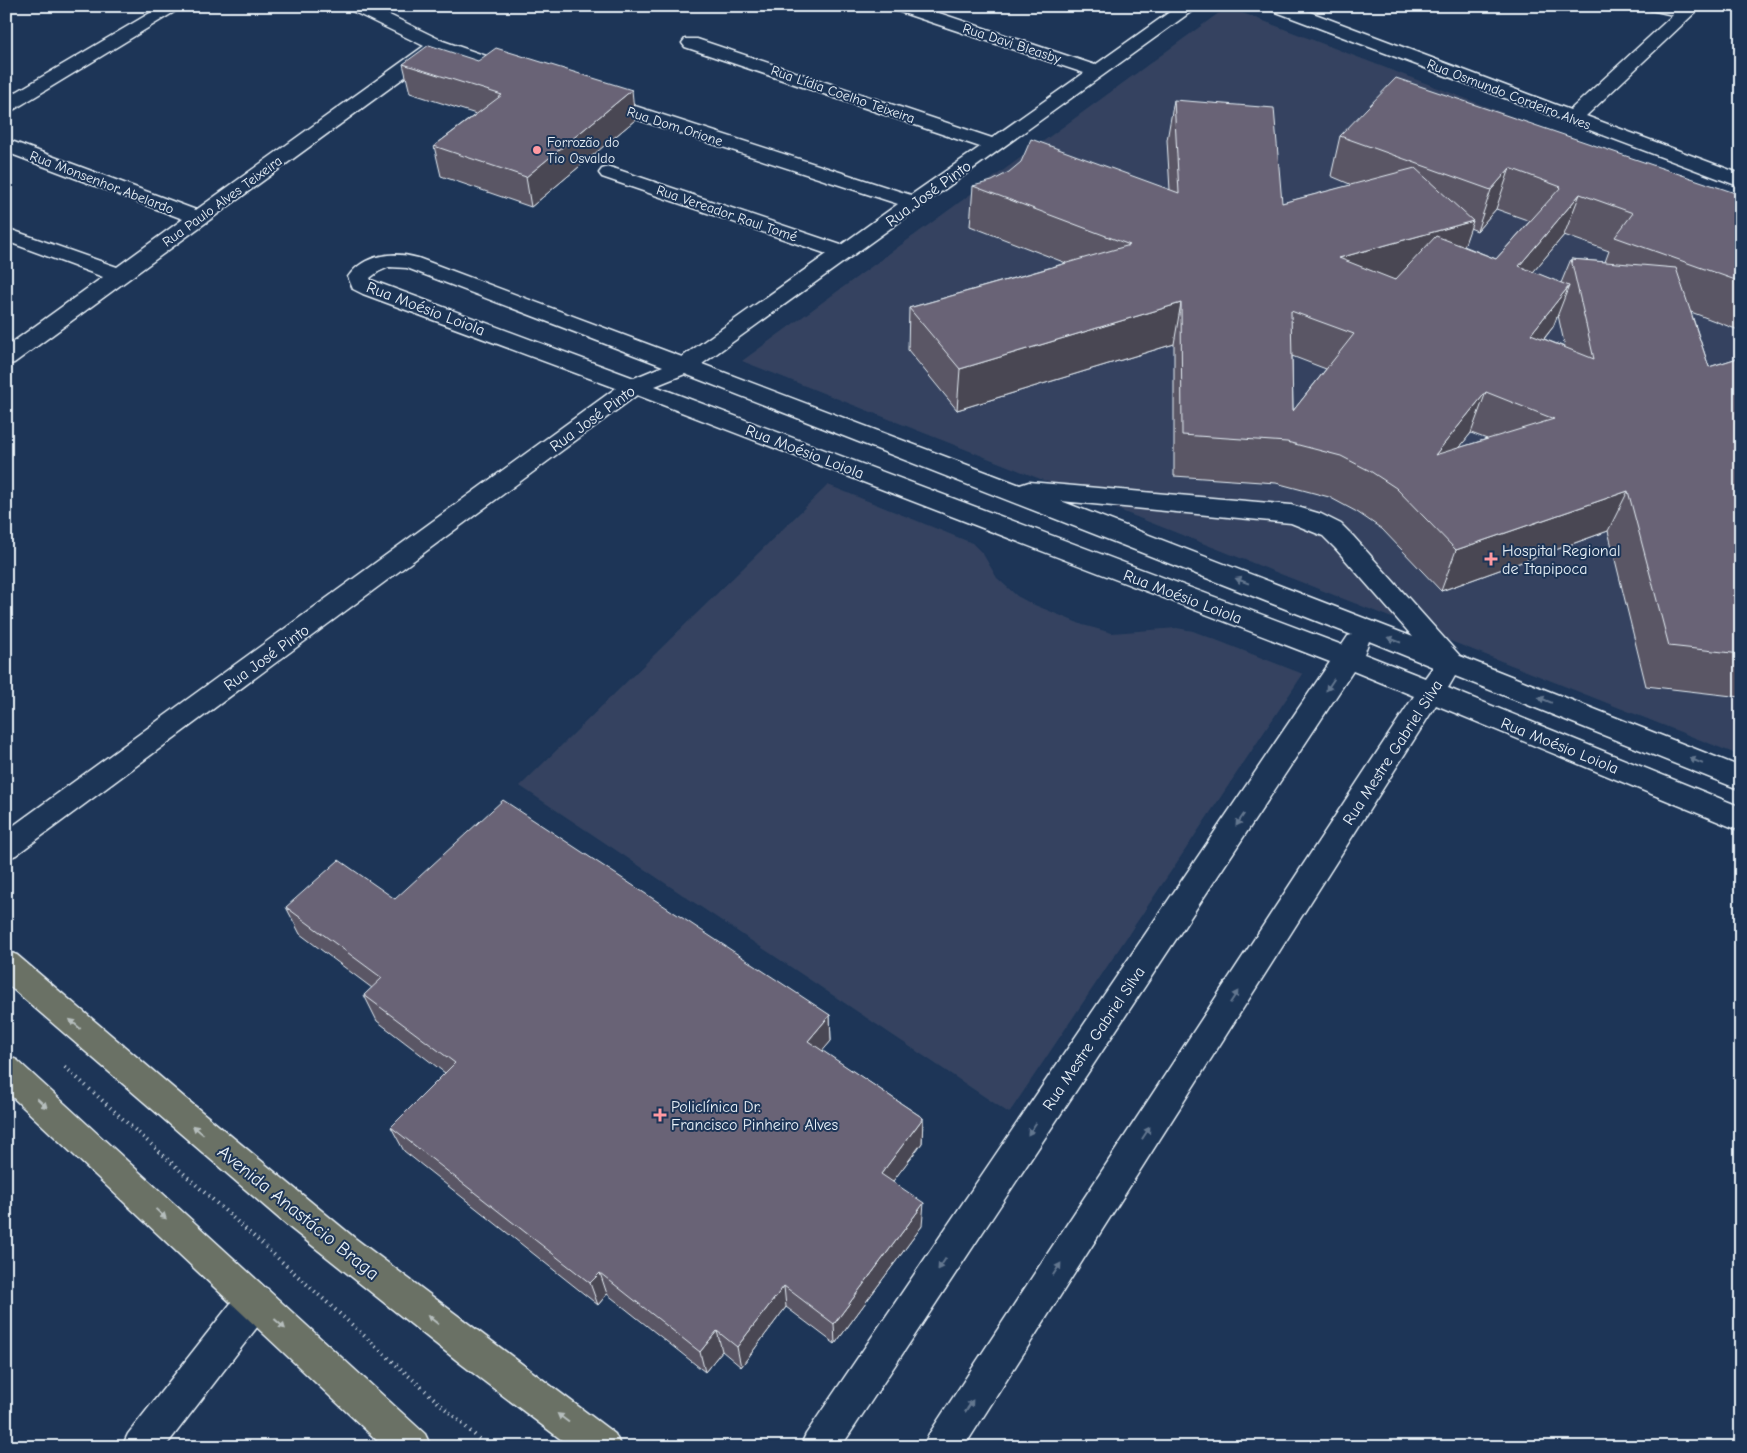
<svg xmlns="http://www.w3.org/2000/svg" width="1747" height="1453" viewBox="0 0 1747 1453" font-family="'Comic Neue',sans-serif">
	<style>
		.built { fill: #344360 }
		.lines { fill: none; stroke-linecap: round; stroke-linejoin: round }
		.minor-casing { stroke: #e8f1f8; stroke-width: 3 }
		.major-casing { stroke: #e8f1f8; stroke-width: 3 }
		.path { stroke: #e8f1f8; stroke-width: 4; stroke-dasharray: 1 4.5; stroke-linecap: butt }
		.minor { fill: #1d3557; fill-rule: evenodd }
		.major { fill: #6a7165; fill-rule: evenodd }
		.wall { fill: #5a5665; stroke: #e8f1f8; fill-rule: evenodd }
		.shaded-wall { fill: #4a4653; stroke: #e8f1f8 }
		.building { fill: #696476; stroke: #e8f1f8; fill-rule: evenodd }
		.oneway { fill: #64778f }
		.oneway2 { fill: #b6bebd }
		.poi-dot { fill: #ff9aa2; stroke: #1d3557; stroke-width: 2 }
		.labels { text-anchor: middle; stroke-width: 4; stroke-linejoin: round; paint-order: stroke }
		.far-street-label { font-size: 14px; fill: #e8f1f8; stroke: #1d3557 }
		.far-poi-label { font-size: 14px; fill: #e8f1f8; stroke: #1d3557; text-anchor: start }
		.street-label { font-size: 16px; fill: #e8f1f8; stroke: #1d3557 }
		.poi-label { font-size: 16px; fill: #e8f1f8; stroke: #1d3557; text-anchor: start }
		.near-street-label { font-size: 19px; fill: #e8f1f8; stroke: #1d3557 }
	</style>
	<rect width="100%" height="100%" fill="#1d3557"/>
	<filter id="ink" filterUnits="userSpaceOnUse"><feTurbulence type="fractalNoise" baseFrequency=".02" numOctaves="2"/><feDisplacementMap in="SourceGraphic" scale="10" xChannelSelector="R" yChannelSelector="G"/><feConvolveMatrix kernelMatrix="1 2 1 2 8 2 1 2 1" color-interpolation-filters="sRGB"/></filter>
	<g filter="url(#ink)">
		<path class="built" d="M 1227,7 L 1741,204 L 1741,756 L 742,361 Z
			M 828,485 L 972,543 L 983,554 L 997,578 L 1017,596 L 1030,603 L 1083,625 L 1112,633 L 1177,628 L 1193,631 L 1303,674 L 1009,1113 L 520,786 Z"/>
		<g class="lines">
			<g class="minor-casing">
				<path id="minor" d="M 162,6 L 184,6 L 13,110 L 6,112 L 6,98 Z
					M 347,6 L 371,6 L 443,41 L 521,68 L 523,72 L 521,76 L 514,78 L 439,52 L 14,363 L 6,365 L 6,347 L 103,277 L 6,241 L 6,228 L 117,267 L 183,219 L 6,152 L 6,139 L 196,210 L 424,46 L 350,10 Z
					M 891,6 L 918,6 L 1095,65 L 1178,6 L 1199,6 L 702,364 L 1020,485 L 1029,482 L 1291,505 L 1321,514 L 1341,524 L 1353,536 L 1460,656 L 1741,767 L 1741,790 L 1455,676 L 1448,688 L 1741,807 L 1741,831 L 1436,705 L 964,1447 L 923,1447 L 929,1434 L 1414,696 L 1353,671 L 841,1447 L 800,1447 L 806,1434 L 1330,662 L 637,395 L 16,855 L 6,859 L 6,831 L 616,388 L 363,294 L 353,289 L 348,277 C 364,254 393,251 418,258 L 682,357 L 827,254 L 602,177 L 599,173 L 602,169 L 609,167 L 616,169 L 841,245 L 898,204 L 593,105 L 591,101 L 593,97 L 607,97 L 911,195 L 980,147 L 685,47 L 682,43 L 685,39 L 697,39 L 992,138 L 1084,73 L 894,10 ZM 389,267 L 407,268 L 663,366 L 634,378 L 371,280 L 370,278 L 378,272 ZM 685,374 L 1352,635 L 1348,636 L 1342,645 L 655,386 ZM 1061,501 L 1291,523 L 1323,536 L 1335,548 L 1413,637 ZM 1369,641 L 1433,667 L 1425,678 L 1364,654 Z
					M 1268,6 L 1294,6 L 1570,110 L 1673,15 L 1651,10 L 1648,6 L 1702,6 L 1586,116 L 1741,174 L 1741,187 L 1271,10 Z
					M 255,1283 L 268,1289 L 273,1301 L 268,1313 L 165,1447 L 122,1447 L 128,1434 L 242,1289 Z"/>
			</g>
			<g class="major-casing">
				<path id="major" d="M 6,951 L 17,955 L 185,1098 L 356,1239 L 615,1434 L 621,1447 L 571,1447 L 460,1363 L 289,1227 L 6,983 Z
					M 6,1055 L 17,1060 L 425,1434 L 431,1447 L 384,1447 L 6,1091 Z"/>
			</g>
			<path class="path" d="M 65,1067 L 488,1447"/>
			<use href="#minor" class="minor"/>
			<use href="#major" class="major"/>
		</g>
		<path class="wall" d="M 403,64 L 635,120 L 531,207 L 441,176 L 434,146 L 476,114 L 410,93 Z
			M 1174,100 L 1282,203 L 1352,185 L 1331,176 L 1340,136 L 1741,195 L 1741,331 L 1691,312 L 1709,367 L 1741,357 L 1741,697 L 1646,686 L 1608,531 L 1441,591 L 1382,529 L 1357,512 L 1329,497 L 1276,483 L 1174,476 L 1174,344 L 957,410 L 908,350 L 909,308 L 1066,263 L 970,226 L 973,186 L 1170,190 L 1167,140 ZM 1496,209 L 1530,221 L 1496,259 L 1464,246 L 1470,228 L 1477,231 ZM 1564,235 L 1609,251 L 1605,262 L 1571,259 L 1561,283 L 1533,272 ZM 1558,315 L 1565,347 L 1544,339 L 1553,327 ZM 1292,356 L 1326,369 L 1293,411 ZM 1471,433 L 1487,439 L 1459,448 Z
			M 395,899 L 830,1015 L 831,1041 L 822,1051 L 923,1118 L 922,1143 L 892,1182 L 922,1226 L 835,1344 L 786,1307 L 741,1367 L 722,1351 L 705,1372 L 607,1294 L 598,1305 L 404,1151 L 391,1127 L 445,1073 L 377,1021 L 364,995 L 372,988 L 300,934 L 286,907 Z"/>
		<path class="shaded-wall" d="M 632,90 L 635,120 L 531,207 L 526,177 Z
			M 1510,168 L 1496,209 L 1477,231 L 1491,190 Z
			M 1580,194 L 1564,235 L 1504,307 L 1519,266 Z
			M 1473,221 L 1459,261 L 1328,299 L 1339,258 Z
			M 1569,286 L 1553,327 L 1515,375 L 1531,334 Z
			M 1181,303 L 1174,344 L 957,410 L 960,369 Z
			M 1486,392 L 1471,433 L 1421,496 L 1435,455 Z
			M 1628,491 L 1608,531 L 1441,591 L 1456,550 Z
			M 830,1015 L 831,1041 L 809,1067 L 808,1041 Z
			M 923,1118 L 922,1143 L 881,1197 L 881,1174 Z
			M 924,1203 L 922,1226 L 835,1344 L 834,1324 Z
			M 600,1273 L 607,1294 L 598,1305 L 590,1283 Z
			M 784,1286 L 786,1307 L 741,1367 L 737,1347 Z
			M 717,1331 L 722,1351 L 705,1372 L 700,1352 Z"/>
		<path class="building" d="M 429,45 L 478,61 L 496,48 L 632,90 L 526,177 L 434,146 L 502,95 L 403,64 Z
			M 1396,78 L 1741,195 L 1741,282 L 1615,237 L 1633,213 L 1580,194 L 1519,266 L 1569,286 L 1531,334 L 1594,359 L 1571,259 L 1676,268 L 1709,367 L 1741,357 L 1741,654 L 1669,646 L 1628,491 L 1456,550 L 1396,488 L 1370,471 L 1341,456 L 1287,442 L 1182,435 L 1181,303 L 960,369 L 909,308 L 1130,245 L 973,186 L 992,181 L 1009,172 L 1021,162 L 1031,139 L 1179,193 L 1174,100 L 1274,108 L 1282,203 L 1415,168 L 1473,221 L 1339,258 L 1395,280 L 1436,236 L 1496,259 L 1561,187 L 1510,168 L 1491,190 L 1340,136 ZM 1291,311 L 1354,334 L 1293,411 ZM 1486,392 L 1554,419 L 1435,455 Z
			M 503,800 L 830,1015 L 808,1041 L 923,1118 L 881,1174 L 924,1203 L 834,1324 L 784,1286 L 737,1347 L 717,1331 L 700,1352 L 600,1273 L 590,1283 L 391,1127 L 455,1063 L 364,995 L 382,978 L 286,907 L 339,860 L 395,899 Z"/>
		<defs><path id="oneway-solid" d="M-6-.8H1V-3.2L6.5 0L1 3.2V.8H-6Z" transform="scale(1.25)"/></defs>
		<g class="oneway">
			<use href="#oneway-solid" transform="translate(1242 581) rotate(-159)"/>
			<use href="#oneway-solid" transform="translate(1394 640) rotate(-159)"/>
			<use href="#oneway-solid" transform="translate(1330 685) rotate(124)"/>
			<use href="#oneway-solid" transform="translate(1545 700) rotate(-158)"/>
			<use href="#oneway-solid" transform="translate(1696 761) rotate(-158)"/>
			<use href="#oneway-solid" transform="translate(1240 820) rotate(124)"/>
			<use href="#oneway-solid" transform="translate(1234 997) rotate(-57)"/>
			<use href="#oneway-solid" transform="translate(1032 1129) rotate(124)"/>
			<use href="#oneway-solid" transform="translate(1146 1133) rotate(-57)"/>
			<use href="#oneway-solid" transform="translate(942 1264) rotate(124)"/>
			<use href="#oneway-solid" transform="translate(1057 1269) rotate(-57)"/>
			<use href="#oneway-solid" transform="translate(969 1406) rotate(-57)"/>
		</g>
		<g class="oneway2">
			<use href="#oneway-solid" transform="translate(75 1024) rotate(-139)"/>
			<use href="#oneway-solid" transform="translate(42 1103) rotate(43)"/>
			<use href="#oneway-solid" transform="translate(198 1130) rotate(-140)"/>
			<use href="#oneway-solid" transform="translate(161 1214) rotate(43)"/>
			<use href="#oneway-solid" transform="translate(433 1320) rotate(-142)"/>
			<use href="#oneway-solid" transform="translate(280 1324) rotate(42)"/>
			<use href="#oneway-solid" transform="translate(563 1418) rotate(-143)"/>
		</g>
	</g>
	<g class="poi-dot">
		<circle cx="537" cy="150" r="5"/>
		<path d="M1488.5 551.5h5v5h5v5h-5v5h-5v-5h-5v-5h5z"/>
		<path d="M657.5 1107.5h5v5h5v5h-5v5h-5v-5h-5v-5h5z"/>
	</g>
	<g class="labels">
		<g class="far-street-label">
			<text transform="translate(1012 43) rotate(18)" y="5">Rua Davi Bleasby</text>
			<text transform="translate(843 94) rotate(19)" y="5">Rua Lídia Coelho Teixeira</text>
			<text transform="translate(1509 94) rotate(21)" y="5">Rua Osmundo Cordeiro Alves</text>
			<text transform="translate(675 126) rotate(18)" y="5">Rua Dom Orione</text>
			<text transform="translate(102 182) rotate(21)" y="5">Rua Monsenhor Abelardo</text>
			<text transform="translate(222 201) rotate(-36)" y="5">Rua Paulo Alves Teixeira</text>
			<text transform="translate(727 213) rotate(19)" y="5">Rua Vereador Raul Tomé</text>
		</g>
		<g class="far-poi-label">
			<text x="547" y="147">Forrozão do<tspan x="547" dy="16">Tio Osvaldo</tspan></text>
		</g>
		<g class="street-label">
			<text transform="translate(928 193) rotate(-36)" y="6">Rua José Pinto</text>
			<text transform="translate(426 308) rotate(21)" y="6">Rua Moésio Loiola</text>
			<text transform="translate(592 418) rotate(-36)" y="6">Rua José Pinto</text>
			<text transform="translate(805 451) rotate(21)" y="6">Rua Moésio Loiola</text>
			<text transform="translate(1183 596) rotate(21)" y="6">Rua Moésio Loiola</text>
			<text transform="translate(266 657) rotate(-36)" y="6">Rua José Pinto</text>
			<text transform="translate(1560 745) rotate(22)" y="6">Rua Moésio Loiola</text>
			<text transform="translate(1392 752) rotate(-57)" y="6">Rua Mestre Gabriel Silva</text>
			<text transform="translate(1093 1038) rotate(-56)" y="6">Rua Mestre Gabriel Silva</text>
		</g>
		<g class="poi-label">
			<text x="1502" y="556">Hospital Regional<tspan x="1502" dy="18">de Itapipoca</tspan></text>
			<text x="671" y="1112">Policlínica Dr.<tspan x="671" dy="18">Francisco Pinheiro Alves</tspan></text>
		</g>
		<g class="near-street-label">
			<text transform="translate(299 1212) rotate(39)" y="7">Avenida Anastácio Braga</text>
		</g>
	</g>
	<rect width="1747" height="1453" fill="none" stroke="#1d3557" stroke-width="25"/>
	<rect x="12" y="12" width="1722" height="1428" fill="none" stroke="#e8f1f8" stroke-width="2" filter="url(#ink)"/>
</svg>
